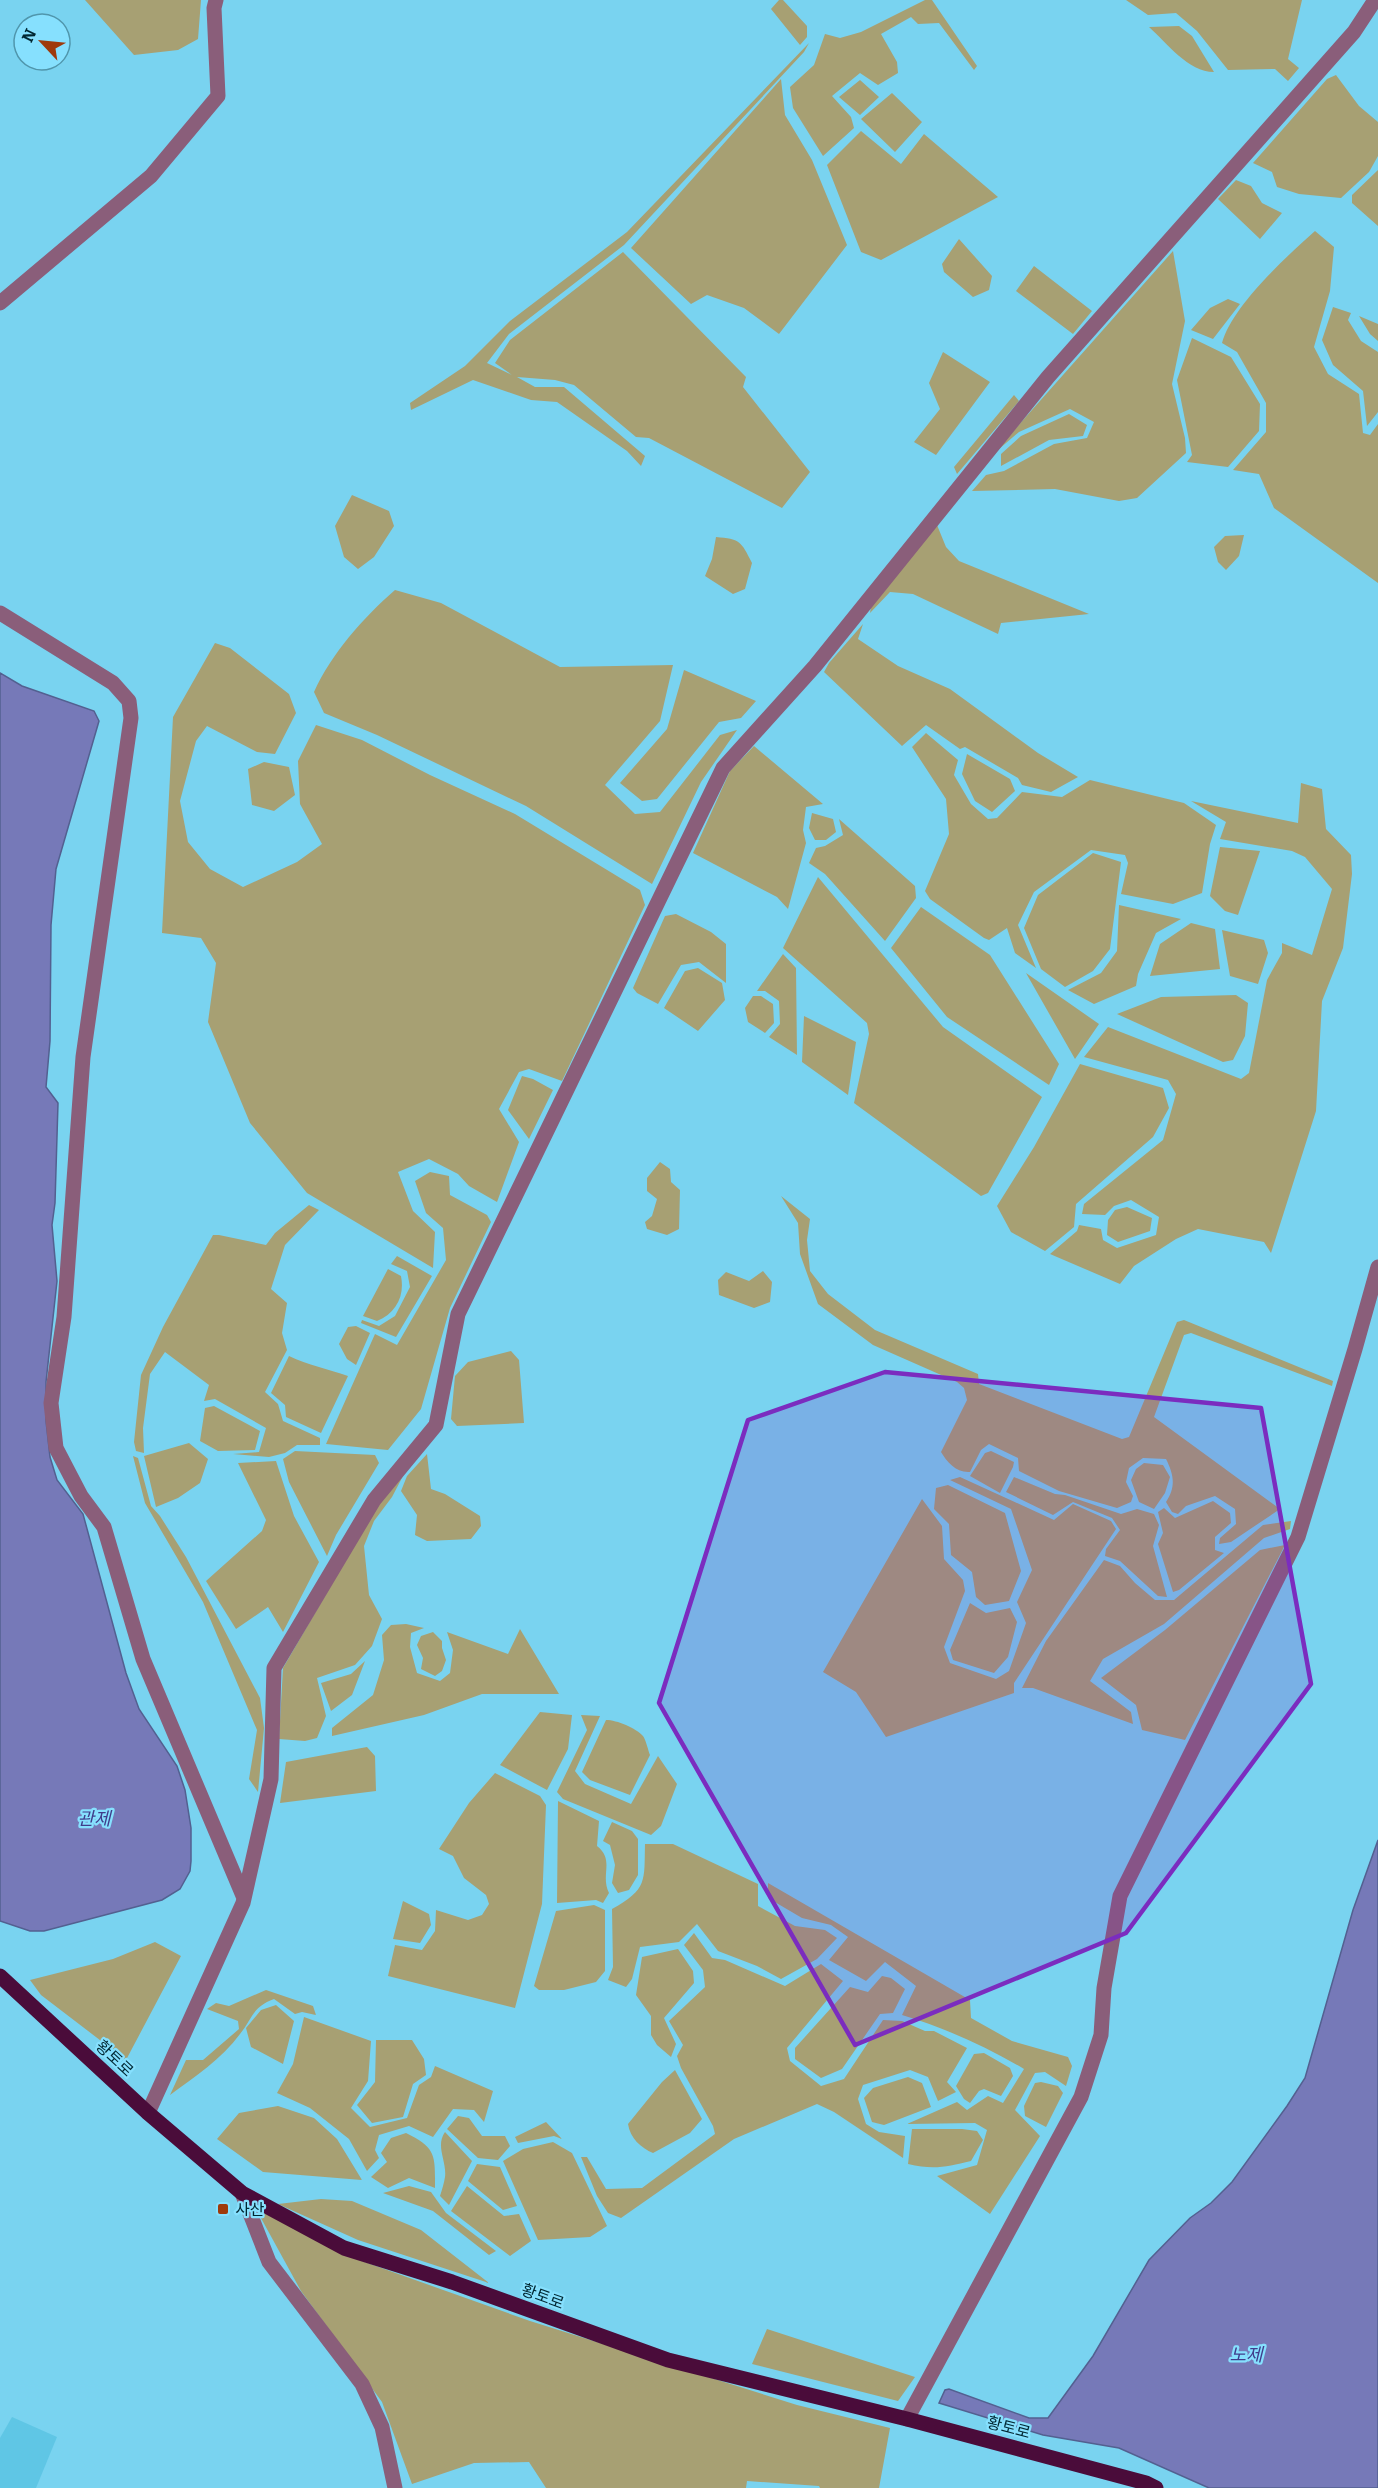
<svg xmlns="http://www.w3.org/2000/svg" width="1378" height="2488" viewBox="0 0 1378 2488" font-family="Bitter,'Noto Sans KR',serif">
	<style>
		.built { fill: #5fc6e5 }
		.green { fill: #a7a073 }
		.water { fill: #7679b8; stroke: #536090; stroke-width: 1.5 }
		.lines { fill: none; stroke-linecap: round; stroke-linejoin: round }
		.minor { stroke: #8a5e7a; stroke-width: 15 }
		.major { stroke: #4a0c3a; stroke-width: 15 }
		.marked { fill: #7b2cbf; fill-opacity: 0.2; stroke: #7b2cbf; stroke-width: 4.5; stroke-linejoin: round }
		.poi-dot { fill: #9f3a0b; stroke: #86e0fe; stroke-width: 2 }
		.labels { text-anchor: middle; stroke-width: 4.5; stroke-linejoin: round; paint-order: stroke }
		.street-label { font-size: 16px; fill: #002732; stroke: #86e0fe }
		.poi-label { font-size: 16px; fill: #002732; stroke: #86e0fe; text-anchor: start }
		.water-label { font-size: 18px; font-style: italic; fill: #403d8b; stroke: #86e0fe }
	</style>
	<rect width="100%" height="100%" fill="#79d3f0"/>
	<path class="built" d="M 12,2417 L 57,2437 L 36,2488 L 0,2488 L 0,2438 Z"/>
	<path class="green" d="M 85,0 L 201,0 L 198,39 L 178,50 L 134,55 Z
		M 779,0 L 783,0 L 807,26 L 807,37 L 800,45 L 771,9 Z
		M 925,0 L 932,0 L 977,66 L 974,70 L 939,23 L 918,24 L 911,17 L 881,34 L 897,62 L 898,73 L 878,85 L 860,73 L 832,96 L 851,117 L 854,128 L 823,156 L 793,108 L 790,87 L 814,65 L 825,34 L 840,38 L 861,32 Z
		M 1126,0 L 1302,0 L 1288,59 L 1299,68 L 1288,81 L 1275,69 L 1228,70 L 1197,31 L 1176,13 L 1148,15 Z
		M 1179,26 L 1192,36 L 1214,72 C 1188,72 1167,43 1149,27 Z
		M 809,43 L 804,52 L 624,245 L 509,334 L 487,363 L 512,375 L 495,363 L 510,340 L 623,252 L 746,377 L 743,387 L 810,472 L 782,508 L 649,438 L 636,437 L 574,385 L 555,380 L 517,377 L 535,387 L 564,387 L 645,456 L 641,466 L 627,451 L 557,402 L 531,400 L 473,380 L 411,410 L 410,403 L 465,366 L 510,321 L 627,232 Z
		M 1336,75 L 1359,106 L 1378,122 L 1378,156 L 1369,172 L 1341,198 L 1299,194 L 1277,187 L 1272,172 L 1253,163 L 1327,79 Z
		M 781,79 L 785,115 L 812,160 L 847,245 L 779,334 L 744,308 L 707,295 L 691,304 L 631,248 Z
		M 860,80 L 879,97 L 860,115 L 839,97 Z
		M 892,93 L 922,122 L 895,152 L 861,119 Z
		M 861,131 L 901,164 L 924,134 L 998,197 L 881,260 L 861,252 L 827,165 Z
		M 1378,170 L 1378,226 L 1352,203 L 1352,195 Z
		M 1236,180 L 1251,186 L 1262,203 L 1282,213 L 1260,239 L 1218,199 Z
		M 1315,231 L 1334,247 L 1330,291 L 1314,347 L 1328,374 L 1359,394 L 1363,433 L 1370,435 L 1378,424 L 1378,583 L 1274,508 L 1259,474 L 1233,470 L 1266,432 L 1266,403 L 1237,352 L 1222,343 C 1232,306 1286,257 1315,231 Z
		M 959,239 L 992,276 L 989,290 L 973,297 L 944,272 L 942,264 Z
		M 1173,251 L 1185,321 L 1172,384 L 1185,438 L 1186,453 L 1137,498 L 1119,501 L 1055,489 L 972,491 L 986,475 L 1004,471 L 1054,444 L 1087,438 L 1094,422 L 1070,409 L 1019,432 L 992,455 Z
		M 1034,266 L 1092,311 L 1073,334 L 1016,291 Z
		M 1228,299 L 1240,304 L 1213,339 L 1191,330 L 1210,308 Z
		M 1333,307 L 1351,313 L 1348,320 L 1361,341 L 1378,352 L 1378,412 L 1367,426 L 1363,391 L 1333,365 L 1322,340 Z
		M 1359,316 L 1378,324 L 1378,341 L 1370,334 Z
		M 1192,338 L 1231,357 L 1260,404 L 1259,431 L 1228,467 L 1187,462 L 1192,455 L 1177,380 Z
		M 943,352 L 990,382 L 936,455 L 914,442 L 940,409 L 929,383 Z
		M 1014,395 L 1019,401 L 957,474 L 954,467 Z
		M 1069,414 L 1087,425 L 1083,436 L 1049,440 L 1001,466 L 1001,454 L 1021,436 Z
		M 352,495 L 389,511 L 394,526 L 374,557 L 358,569 L 344,557 L 335,526 Z
		M 937,525 L 946,547 L 959,561 L 1089,614 L 1001,623 L 998,634 L 913,594 L 890,592 L 870,613 L 871,607 Z
		M 1244,535 L 1239,556 L 1226,570 L 1218,562 L 1214,547 L 1225,536 Z
		M 716,537 C 740,539 741,541 752,563 L 745,589 L 733,594 L 705,576 L 712,559 Z
		M 395,590 L 441,603 L 560,667 L 673,665 L 660,721 L 605,785 L 635,814 L 660,812 L 720,735 L 737,730 L 701,782 L 652,884 L 526,806 L 377,735 L 324,713 L 314,692 C 332,653 362,619 395,590 Z
		M 863,624 L 858,639 L 898,666 L 950,689 L 1038,753 L 1078,777 L 1051,792 L 1022,785 L 1018,778 L 965,747 L 960,749 L 926,725 L 902,746 L 824,672 L 829,663 Z
		M 215,643 L 230,648 L 289,694 L 296,713 L 275,754 L 257,752 L 207,726 L 196,741 L 180,801 L 188,842 L 210,869 L 243,887 L 297,862 L 322,844 L 300,804 L 298,761 L 316,725 L 362,740 L 430,775 L 515,814 L 640,890 L 645,905 L 562,1081 L 529,1069 L 519,1072 L 499,1109 L 519,1142 L 497,1202 L 469,1186 L 458,1174 L 429,1159 L 398,1172 L 413,1211 L 435,1232 L 433,1268 L 307,1193 L 250,1123 L 208,1022 L 216,963 L 201,938 L 162,933 L 173,717 Z
		M 684,670 L 756,701 L 741,718 L 719,722 L 657,799 L 642,801 L 620,783 L 667,729 Z
		M 926,733 L 958,760 L 954,775 L 971,804 L 988,819 L 997,818 L 1022,792 L 1062,797 L 1090,780 L 1184,803 L 1216,825 L 1210,844 L 1202,893 L 1173,904 L 1121,894 L 1128,863 L 1125,855 L 1091,850 L 1034,892 L 1018,925 L 1036,968 L 1015,953 L 1007,928 L 989,940 L 984,938 L 930,899 L 925,891 L 949,834 L 946,799 L 912,747 Z
		M 754,746 L 823,804 L 806,807 L 803,830 L 806,843 L 788,909 L 777,897 L 693,853 L 730,771 Z
		M 967,754 L 1010,779 L 1015,791 L 992,812 L 975,801 L 962,774 Z
		M 264,762 L 289,767 L 295,795 L 274,811 L 252,805 L 248,769 Z
		M 1301,783 L 1322,789 L 1326,829 L 1351,855 L 1352,874 L 1343,948 L 1322,1001 L 1316,1111 L 1271,1253 L 1264,1242 L 1198,1229 L 1176,1239 L 1134,1266 L 1120,1284 L 1050,1254 L 1077,1231 L 1079,1225 L 1101,1229 L 1103,1240 L 1117,1248 L 1156,1235 L 1159,1217 L 1131,1200 L 1114,1206 L 1105,1215 L 1082,1214 L 1084,1204 L 1163,1140 L 1176,1094 L 1168,1080 L 1084,1057 L 1108,1027 L 1241,1079 L 1249,1073 L 1267,980 L 1282,953 L 1282,943 L 1312,955 L 1332,889 L 1305,857 L 1292,851 L 1220,839 L 1226,822 L 1191,801 L 1298,823 Z
		M 812,813 L 833,819 L 836,832 L 826,840 L 815,840 L 809,828 Z
		M 839,819 L 915,886 L 916,898 L 885,941 L 825,874 L 809,863 L 816,848 L 825,846 L 843,835 Z
		M 1220,847 L 1260,851 L 1238,915 L 1225,911 L 1210,896 Z
		M 1093,853 L 1121,862 L 1110,949 L 1093,971 L 1065,987 L 1041,969 L 1024,928 L 1038,895 Z
		M 818,877 L 943,1027 L 1042,1097 L 988,1193 L 981,1196 L 854,1103 L 869,1034 L 867,1023 L 783,948 Z
		M 1119,905 L 1181,919 L 1156,933 L 1138,974 L 1136,986 L 1094,1004 L 1068,990 L 1101,973 L 1117,951 Z
		M 921,907 L 990,955 L 1059,1064 L 1049,1085 L 947,1017 L 891,948 Z
		M 676,914 L 711,932 L 726,944 L 726,983 L 699,962 L 681,965 L 658,1004 L 637,993 L 633,988 L 665,916 Z
		M 1191,923 L 1215,929 L 1220,969 L 1150,976 L 1160,944 Z
		M 1222,930 L 1264,940 L 1268,953 L 1258,984 L 1230,976 Z
		M 783,954 L 796,968 L 797,1055 L 769,1037 L 780,1024 L 779,1001 L 765,991 L 757,991 Z
		M 698,968 L 722,983 L 725,1000 L 698,1031 L 664,1008 L 685,971 Z
		M 1026,973 L 1099,1024 L 1075,1059 Z
		M 1236,995 L 1248,1003 L 1245,1036 L 1233,1060 L 1223,1062 L 1117,1014 L 1161,997 Z
		M 753,996 L 761,996 L 773,1004 L 774,1023 L 765,1033 L 748,1022 L 745,1008 Z
		M 804,1016 L 856,1042 L 848,1095 L 802,1062 Z
		M 1080,1064 L 1163,1088 L 1169,1108 L 1153,1137 L 1076,1204 L 1074,1227 L 1045,1251 L 1011,1232 L 997,1206 L 1034,1147 Z
		M 522,1076 L 533,1079 L 553,1090 L 529,1139 L 508,1110 Z
		M 660,1162 L 670,1169 L 671,1182 L 680,1190 L 679,1229 L 667,1235 L 647,1229 L 645,1222 L 652,1216 L 657,1199 L 647,1191 L 647,1178 Z
		M 430,1172 L 449,1176 L 450,1195 L 487,1215 L 491,1222 L 450,1308 L 421,1409 L 388,1450 L 326,1444 L 375,1334 L 397,1345 L 446,1260 L 443,1228 L 426,1213 L 415,1181 Z
		M 781,1196 L 810,1219 L 807,1240 L 810,1271 L 828,1294 L 875,1330 L 978,1374 L 979,1384 L 1122,1439 L 1129,1437 L 1177,1322 L 1184,1320 L 1333,1381 L 1332,1386 L 1191,1333 L 1184,1335 L 1154,1417 L 1280,1509 L 1231,1542 L 1219,1544 L 1220,1538 L 1236,1524 L 1235,1509 L 1215,1496 L 1186,1506 L 1178,1514 L 1172,1512 L 1166,1502 C 1176,1487 1174,1475 1166,1459 L 1143,1458 L 1129,1468 L 1126,1482 L 1133,1496 L 1131,1502 L 1117,1508 L 1059,1491 L 1019,1471 L 1018,1458 L 989,1444 L 981,1450 L 970,1472 C 956,1473 947,1462 941,1452 L 967,1400 L 964,1388 L 957,1382 L 873,1345 L 818,1304 L 800,1254 L 798,1223 Z
		M 309,1205 L 319,1210 L 285,1245 L 271,1289 L 287,1303 L 282,1333 L 287,1350 L 265,1392 L 278,1404 L 283,1421 L 320,1438 L 320,1445 L 297,1445 L 285,1453 L 269,1457 L 233,1454 L 259,1452 L 266,1428 L 215,1399 L 204,1401 L 209,1385 L 165,1352 L 150,1374 L 143,1428 L 144,1453 L 136,1451 L 134,1442 L 141,1375 L 163,1327 L 213,1235 L 219,1235 L 266,1245 L 275,1233 Z
		M 1127,1207 L 1152,1218 L 1150,1231 L 1118,1242 L 1107,1235 L 1108,1220 L 1115,1210 Z
		M 397,1256 L 432,1276 L 396,1337 L 361,1323 L 362,1320 L 379,1326 L 395,1316 L 410,1287 L 407,1271 L 391,1264 Z
		M 388,1269 L 401,1276 C 405,1296 396,1313 377,1321 L 363,1316 Z
		M 763,1271 L 772,1282 L 770,1302 L 754,1308 L 719,1295 L 718,1280 L 726,1272 L 749,1281 Z
		M 356,1326 L 370,1333 L 356,1365 L 347,1359 L 339,1344 L 348,1327 Z
		M 511,1351 L 519,1360 L 524,1423 L 457,1426 L 451,1419 L 455,1376 L 468,1362 Z
		M 289,1356 C 308,1365 328,1369 348,1376 L 321,1433 L 286,1417 L 285,1405 L 271,1393 Z
		M 214,1406 L 260,1431 L 255,1450 L 218,1451 L 200,1441 L 205,1408 Z
		M 189,1443 L 208,1459 L 200,1483 L 178,1498 L 156,1507 L 144,1456 Z
		M 295,1451 L 375,1455 L 379,1463 L 336,1535 L 327,1556 L 289,1482 L 283,1459 Z
		M 991,1451 L 1014,1462 L 1013,1467 L 1000,1493 L 970,1476 L 985,1453 Z
		M 427,1454 L 431,1489 L 445,1494 L 480,1516 L 481,1526 L 471,1539 L 427,1541 L 415,1535 L 417,1515 L 401,1491 L 407,1476 Z
		M 133,1456 L 138,1458 L 151,1506 L 160,1516 L 186,1557 L 260,1698 L 264,1728 L 258,1792 L 249,1779 L 257,1730 L 203,1602 L 145,1503 Z
		M 276,1461 L 294,1516 L 319,1562 L 283,1632 L 268,1607 L 236,1629 L 206,1581 L 262,1531 L 266,1520 L 238,1463 Z
		M 1144,1463 L 1163,1465 L 1170,1477 L 1165,1493 L 1154,1509 L 1139,1502 L 1131,1480 L 1136,1469 Z
		M 403,1476 L 392,1497 L 374,1521 L 364,1546 L 369,1595 L 382,1619 L 372,1646 L 355,1665 L 317,1678 L 326,1716 L 317,1738 L 305,1741 L 279,1739 L 283,1668 L 377,1506 Z
		M 960,1477 L 1054,1520 L 1073,1504 L 1111,1521 L 1116,1529 L 1014,1683 L 1014,1693 L 886,1737 L 856,1692 L 823,1672 L 922,1499 L 942,1526 L 944,1559 L 963,1580 L 965,1591 L 944,1647 L 950,1663 L 996,1679 L 1009,1671 L 1026,1623 L 1017,1602 L 1032,1570 L 1011,1509 L 950,1480 Z
		M 1014,1477 L 1055,1494 L 1065,1495 L 1121,1514 L 1137,1509 L 1154,1514 L 1159,1525 L 1153,1546 L 1167,1597 L 1158,1596 L 1120,1561 L 1105,1556 L 1106,1549 L 1120,1530 L 1112,1518 L 1073,1502 L 1053,1515 L 1006,1492 Z
		M 948,1485 L 1005,1513 L 1021,1571 L 1009,1601 L 985,1605 L 976,1597 L 972,1572 L 951,1555 L 949,1524 L 934,1509 L 936,1488 Z
		M 1213,1501 L 1230,1513 L 1231,1523 L 1215,1537 L 1215,1550 L 1224,1553 L 1179,1590 L 1173,1592 L 1158,1544 L 1163,1533 L 1158,1512 L 1164,1508 L 1175,1518 Z
		M 1291,1521 L 1290,1529 L 1264,1538 L 1164,1624 L 1103,1659 L 1090,1681 L 1131,1712 L 1133,1724 L 1033,1688 L 1022,1688 L 1046,1641 L 1104,1560 L 1120,1566 L 1135,1583 L 1155,1600 L 1174,1600 L 1263,1525 Z
		M 1285,1545 L 1185,1740 L 1142,1730 L 1136,1705 L 1101,1678 L 1165,1630 L 1260,1550 Z
		M 970,1603 L 986,1613 L 1010,1608 L 1017,1622 L 1008,1657 L 994,1673 L 953,1660 L 950,1650 Z
		M 406,1624 L 424,1628 L 411,1633 L 410,1647 L 417,1673 L 440,1681 L 450,1673 L 453,1650 L 447,1632 L 508,1654 L 520,1629 L 559,1694 L 482,1694 L 424,1715 L 332,1736 L 332,1728 L 373,1695 L 384,1660 L 382,1635 L 391,1625 Z
		M 433,1632 L 442,1641 L 442,1648 L 446,1660 L 442,1671 L 435,1676 L 421,1669 L 423,1658 L 417,1645 L 421,1636 Z
		M 365,1661 L 352,1695 L 331,1711 L 321,1683 L 351,1674 Z
		M 540,1712 L 572,1715 L 568,1749 L 547,1790 L 500,1765 Z
		M 581,1715 L 600,1716 L 575,1771 L 585,1784 L 631,1804 L 658,1756 L 677,1784 L 661,1826 L 651,1835 L 563,1799 L 557,1792 L 587,1730 Z
		M 606,1720 C 617,1720 636,1728 643,1736 C 646,1740 648,1750 650,1755 L 630,1795 L 590,1780 L 582,1772 Z
		M 367,1747 L 375,1756 L 376,1791 L 280,1803 L 286,1762 Z
		M 495,1773 L 540,1796 L 546,1805 L 542,1904 L 515,2008 L 388,1976 L 395,1945 L 422,1950 L 435,1931 L 436,1910 L 468,1920 L 482,1915 L 489,1904 L 486,1895 L 464,1878 L 453,1856 L 439,1849 L 469,1803 Z
		M 558,1801 L 599,1821 L 597,1846 C 615,1860 600,1875 609,1893 L 603,1903 L 596,1900 L 557,1903 Z
		M 612,1822 L 632,1831 L 638,1839 L 638,1875 L 629,1890 L 618,1893 L 612,1883 L 615,1865 L 610,1845 L 603,1841 Z
		M 645,1844 L 673,1844 L 758,1884 L 758,1906 L 795,1926 L 825,1930 L 837,1938 L 817,1959 L 781,1979 L 757,1966 L 718,1951 L 697,1924 L 679,1942 L 640,1947 L 632,1979 L 626,1987 L 608,1980 L 613,1967 L 612,1909 C 648,1889 644,1881 645,1844 Z
		M 768,1883 L 970,2000 L 971,2018 L 1012,2041 L 1068,2057 L 1072,2066 L 1066,2086 L 1045,2072 L 1035,2073 L 1015,2110 L 1040,2136 L 990,2214 L 937,2176 L 977,2165 L 987,2130 L 975,2123 L 907,2124 L 957,2102 L 967,2110 L 988,2096 L 1003,2103 L 1024,2069 C 985,2046 945,2028 902,2015 L 916,1986 L 885,1962 L 866,1981 L 829,1960 L 848,1937 L 831,1925 L 802,1918 L 768,1898 Z
		M 403,1901 L 429,1914 L 431,1925 L 420,1943 L 393,1939 Z
		M 594,1905 L 605,1910 L 605,1971 L 596,1982 L 564,1990 L 539,1990 L 534,1986 L 556,1911 Z
		M 694,1933 L 712,1958 L 725,1960 L 785,1986 L 821,1964 L 843,1981 L 787,2048 L 790,2061 L 821,2086 L 844,2079 L 883,2020 L 902,2021 L 925,2031 L 934,2031 L 967,2048 L 947,2082 L 956,2092 L 938,2101 L 928,2077 L 910,2070 L 863,2085 L 858,2099 L 866,2124 L 879,2132 L 905,2136 L 903,2158 L 834,2112 L 817,2104 L 734,2139 L 621,2218 L 608,2213 L 597,2196 L 581,2157 L 587,2157 L 606,2189 L 642,2188 L 715,2134 L 713,2126 L 681,2068 L 677,2056 L 683,2045 L 669,2021 L 705,1987 L 703,1970 L 684,1945 Z
		M 155,1942 L 181,1956 L 126,2060 L 41,1995 L 30,1980 L 113,1959 Z
		M 678,1949 L 693,1971 L 694,1983 L 664,2018 L 676,2044 L 671,2057 L 657,2045 L 651,2035 L 651,2016 L 636,1995 L 642,1957 Z
		M 882,1976 L 891,1978 L 905,1989 L 893,2013 L 880,2014 L 842,2069 L 821,2078 L 795,2059 L 795,2048 L 850,1987 L 868,1992 Z
		M 266,1990 L 313,2006 L 316,2015 L 302,2012 L 295,2014 L 274,1999 C 252,2007 253,2018 240,2034 C 222,2059 194,2077 170,2095 L 186,2060 L 203,2060 L 239,2029 L 238,2021 L 207,2009 L 216,2003 L 229,2006 Z
		M 276,2005 L 294,2021 L 283,2064 L 251,2047 L 246,2028 L 261,2010 Z
		M 304,2017 L 371,2041 L 368,2081 L 351,2108 L 370,2127 L 407,2118 L 419,2085 L 431,2077 L 435,2066 L 493,2091 L 484,2122 L 474,2110 L 453,2109 L 433,2137 L 409,2126 L 379,2135 L 375,2150 L 379,2158 L 367,2171 L 349,2139 L 310,2108 L 277,2093 L 293,2064 Z
		M 376,2040 L 412,2040 L 424,2059 L 426,2075 L 413,2084 L 403,2117 L 372,2123 L 357,2105 L 375,2082 Z
		M 984,2053 L 1010,2068 L 1013,2076 L 1001,2096 L 984,2089 L 979,2091 L 970,2103 L 964,2099 L 956,2086 L 974,2054 Z
		M 675,2070 L 702,2119 L 690,2133 L 653,2153 C 641,2148 630,2138 628,2124 L 662,2082 Z
		M 908,2077 L 922,2083 L 931,2107 L 884,2125 L 872,2122 L 864,2098 L 873,2088 Z
		M 1041,2082 L 1058,2086 L 1063,2093 L 1046,2127 L 1025,2116 L 1024,2106 L 1035,2083 Z
		M 278,2106 L 314,2118 L 337,2139 L 362,2180 L 263,2172 L 217,2139 L 239,2113 Z
		M 458,2116 L 469,2118 L 482,2136 L 505,2136 L 510,2146 L 498,2160 L 478,2158 L 447,2129 Z
		M 546,2122 L 562,2139 L 554,2136 L 518,2143 L 515,2137 Z
		M 912,2129 L 962,2129 L 977,2131 L 983,2140 L 971,2161 C 947,2167 933,2170 908,2164 Z
		M 445,2132 L 472,2161 L 449,2205 L 440,2196 C 442,2190 444,2183 445,2177 C 447,2161 435,2146 445,2132 Z
		M 406,2133 C 437,2148 435,2156 435,2188 L 409,2178 L 388,2188 L 371,2177 L 387,2162 L 381,2153 L 391,2138 Z
		M 553,2142 L 572,2153 L 607,2226 L 590,2237 L 538,2240 L 503,2161 L 523,2149 Z
		M 477,2164 L 500,2167 L 517,2206 L 503,2210 L 468,2181 Z
		M 409,2186 L 431,2192 L 446,2213 L 496,2251 L 489,2255 L 433,2211 L 383,2193 Z
		M 467,2186 L 504,2216 L 519,2214 L 531,2241 L 510,2256 L 451,2211 Z
		M 321,2199 L 352,2201 L 421,2230 L 489,2283 L 358,2240 L 278,2204 Z
		M 256,2209 L 362,2261 L 530,2321 L 797,2405 L 890,2428 L 879,2488 L 820,2488 L 819,2486 L 747,2481 L 746,2488 L 546,2488 L 529,2462 L 474,2463 L 412,2484 L 382,2402 L 301,2291 Z
		M 767,2329 L 915,2377 L 898,2401 L 752,2364 Z"/>
	<path class="water" d="M 0,673 L 22,686 L 94,711 L 99,721 L 56,869 L 51,925 L 50,1041 L 46,1087 L 58,1103 L 55,1203 L 52,1225 L 57,1281 L 46,1382 L 46,1421 L 50,1457 L 57,1480 L 83,1514 L 126,1673 L 139,1709 L 177,1766 L 185,1790 L 191,1828 L 191,1861 L 190,1871 L 180,1889 L 162,1900 L 44,1931 L 30,1931 L 0,1921 Z
		M 1378,1840 L 1378,2488 L 1209,2488 L 1119,2448 L 1043,2435 L 939,2403 L 945,2390 L 949,2389 L 1029,2418 L 1048,2418 L 1093,2356 L 1149,2260 L 1190,2218 L 1211,2203 L 1232,2182 L 1287,2106 L 1305,2078 L 1353,1910 Z"/>
	<g class="lines">
		<path class="minor" d="M 0,303 L 151,176 L 218,96 L 214,8 L 216,0
			M 0,613 L 113,683 L 129,701 L 131,718 L 83,1057 L 64,1317 L 51,1403 L 56,1448 L 81,1496 L 104,1527 L 143,1659 L 244,1898
			M 148,2113 L 243,1903 L 271,1779 L 274,1668 L 374,1500 L 436,1425 L 458,1314 L 723,768 L 815,666 L 1048,377 L 1354,32 L 1375,0
			M 242,2193 L 269,2262 L 362,2384 L 382,2427 L 395,2488
			M 907,2419 L 1081,2097 L 1101,2035 L 1104,1988 L 1120,1896 L 1298,1537 L 1355,1349 L 1378,1267"/>
		<path class="major" d="M 0,1976 L 148,2113 L 242,2193 L 344,2248 L 452,2282 L 668,2360 L 907,2419 L 1146,2483 L 1156,2488"/>
	</g>
	<path class="marked" d="M 885,1372 L 1261,1408 L 1311,1684 L 1126,1933 L 855,2045 L 659,1703 L 748,1420 Z"/>
	<rect class="poi-dot" x="217" y="2203" width="12" height="12" rx="3"/>
	<g class="labels">
		<g class="street-label">
			<text transform="translate(115 2058) rotate(43)" y="6">황토로</text>
			<text transform="translate(543 2296) rotate(20)" y="6">황토로</text>
			<text transform="translate(1009 2427) rotate(15)" y="6">황토로</text>
		</g>
		<g class="poi-label">
			<text x="235" y="2215">사산</text>
		</g>
		<g class="water-label">
			<text x="94" y="1825">관제</text>
			<text x="1246" y="2361">노제</text>
		</g>
	</g>
	<g transform="translate(42 42) rotate(296)"><circle r="28" fill="#86e0fe" stroke="#5096ac" stroke-width="1.5"/>
	<path d="M0-4.5L10 22L0 15L-10 22Z" fill="#9f3a0b"/>
	<text y="-9" font-size="16" font-weight="bold" text-anchor="middle" fill="#002732">N</text>
	</g>
</svg>
